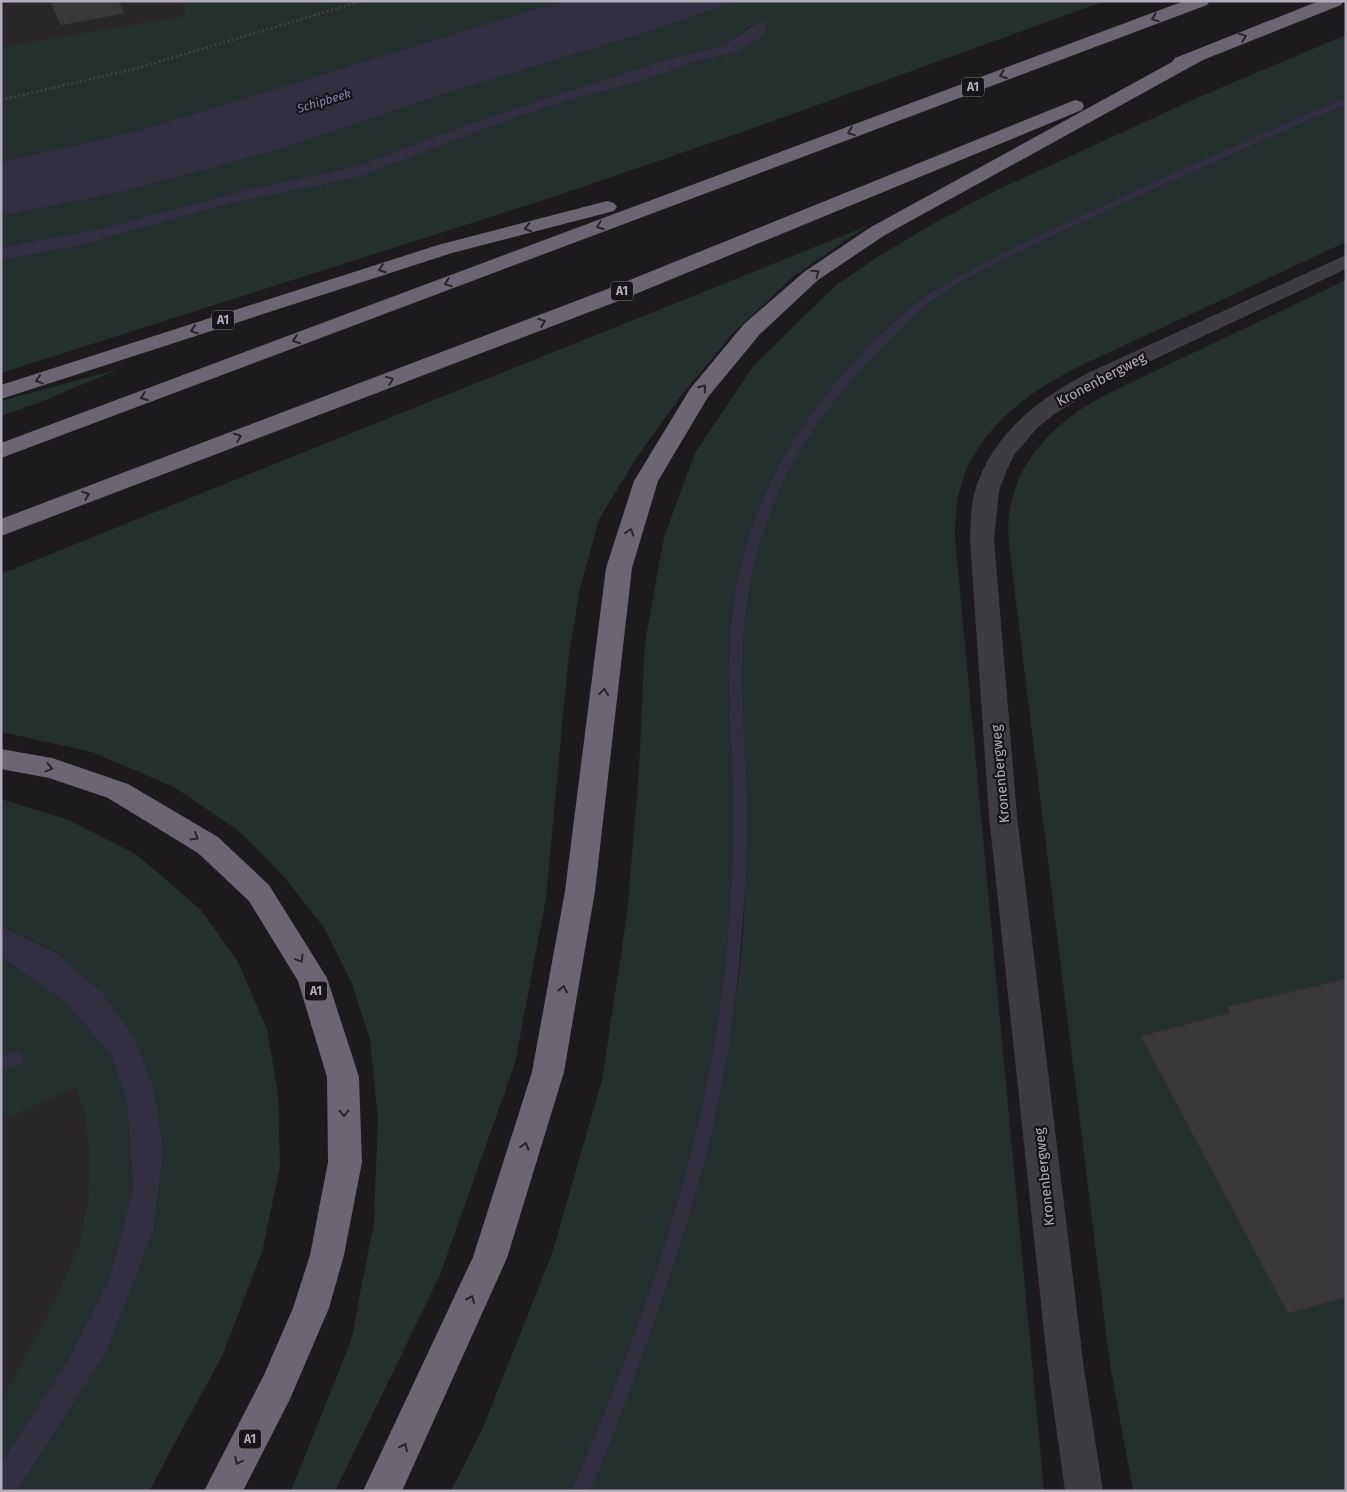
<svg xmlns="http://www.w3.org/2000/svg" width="1347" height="1492" viewBox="0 0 1347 1492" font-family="'Fira Sans',sans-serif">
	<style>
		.built { fill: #282629 }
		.green { fill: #25302e }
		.water { fill: #322f41 }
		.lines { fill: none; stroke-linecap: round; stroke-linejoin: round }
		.stream { fill: #322f41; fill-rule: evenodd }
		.building { fill: #3a373b; stroke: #373438 }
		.path { stroke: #444149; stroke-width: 2.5; stroke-dasharray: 2 2.5; stroke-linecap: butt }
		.minor { fill: #3f3b42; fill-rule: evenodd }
		.highway { fill: #6c6673; fill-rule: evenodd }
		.oneway { stroke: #282529 }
		.labels { text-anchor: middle; stroke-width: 4.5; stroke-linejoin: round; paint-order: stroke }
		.shield { fill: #171517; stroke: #847f8a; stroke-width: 1 }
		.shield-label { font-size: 12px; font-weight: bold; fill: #b3acbc }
		.far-water-label { font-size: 12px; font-style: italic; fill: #8d82b8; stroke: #171517 }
		.street-label { font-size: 14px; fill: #b3acbc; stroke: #171517 }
	</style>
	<rect width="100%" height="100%" fill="#1c1a1c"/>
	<path class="built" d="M 1,1 L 304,1 L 1,87 Z
		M 75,1086 L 84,1108 L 89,1149 L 88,1199 L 80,1243 L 53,1305 L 1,1401 L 1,1121 Z"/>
	<path class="green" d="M 182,1 L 561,1 L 137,131 L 1,162 L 1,47 L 186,16 Z
		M 738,1 L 1105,1 L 754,128 L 553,197 L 1,373 L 1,260 L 74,247 L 224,205 L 359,177 L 520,116 L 563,102 L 644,81 L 694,62 L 723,56 L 763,21 L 751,26 L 722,46 L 675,57 L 543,99 L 471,123 L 354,167 L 245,190 L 100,229 L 1,247 L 1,216 L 118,193 L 275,151 L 450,92 L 645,33 Z
		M 1346,35 L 1346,97 C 1252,139 1158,180 1065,223 C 1033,238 1002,253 971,270 C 950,281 929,292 911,307 C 824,380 754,479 735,593 C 723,665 733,740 733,812 C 733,885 728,959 716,1031 C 692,1185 634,1348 571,1491 L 451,1491 L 482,1430 L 552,1254 L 602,1080 L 627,915 L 639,771 L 645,642 L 664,537 L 695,453 L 754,365 L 835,286 L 882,254 L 936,222 L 999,189 L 1199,97 Z
		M 1346,104 L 1346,242 L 1080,366 C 1028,392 979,427 961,485 C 956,503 955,521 955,538 L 1044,1491 L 590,1491 C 615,1435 635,1378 655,1320 C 689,1224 718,1127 732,1026 C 738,980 745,933 745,887 C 746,792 735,695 746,600 C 760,489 837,377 923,308 C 961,277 1022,251 1068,229 C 1160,186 1253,145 1346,104 Z
		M 867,226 L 795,275 L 733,333 L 680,397 L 637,457 L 599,519 L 579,592 L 568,662 L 546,898 L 515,1063 L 440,1275 L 335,1491 L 291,1491 L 351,1341 L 374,1222 L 378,1118 L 370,1040 L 352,984 L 325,929 L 285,878 L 239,831 L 174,787 L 92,752 L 1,732 L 1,574 Z
		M 1346,280 L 1346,1491 L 1133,1491 L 1110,1365 L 1012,569 C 1010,552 1007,533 1009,515 C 1017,455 1061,417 1113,391 Z
		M 119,369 L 38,403 L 1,416 L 1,401 Z
		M 1,799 L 69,820 L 137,855 L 200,909 L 237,960 L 267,1029 L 278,1093 L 280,1167 L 262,1252 L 223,1354 L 149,1491 L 17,1491 L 106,1353 L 163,1150 L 56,952 L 1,926 Z
		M 1,957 L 66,1003 L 111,1055 L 127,1102 L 133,1188 L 110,1277 L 67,1362 L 1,1463 L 1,1401 L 53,1305 L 80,1243 L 88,1199 L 89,1149 L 84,1108 L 75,1087 L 1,1121 Z"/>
	<path class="water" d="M 561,1 L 738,1 L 645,33 L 450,92 L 275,151 L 118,193 L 1,216 L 1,162 L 137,131 Z
		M 760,21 L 766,23 L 766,28 L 762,36 L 738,52 L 694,62 L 644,81 L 563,102 L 520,116 L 359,177 L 224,205 L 74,247 L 1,260 L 1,247 L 100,229 L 245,190 L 354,167 L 471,123 L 543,99 L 675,57 L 722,46 Z
		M 1346,97 L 1346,104 C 1253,145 1160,186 1068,229 C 1022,251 961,277 923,308 C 905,323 888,340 873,357 C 789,444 745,539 742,661 C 740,713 747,765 747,817 C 747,887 741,956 732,1026 C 718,1127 689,1224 655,1320 C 635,1378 615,1435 590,1491 L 571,1491 C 634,1348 692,1185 716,1031 C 728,959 733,885 733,812 C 733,740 723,665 735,593 C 754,479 824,380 911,307 C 929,292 950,281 971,270 C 1002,253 1033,238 1065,223 C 1158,180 1252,138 1346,97 Z
		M 1,926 L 55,952 L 103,994 L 134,1038 L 153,1086 L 163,1150 L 153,1231 L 106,1353 L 17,1491 L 1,1491 L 1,1463 L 67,1362 L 110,1277 L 133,1188 L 127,1102 L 111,1055 L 66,1003 L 1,957 Z"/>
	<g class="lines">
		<path class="stream" d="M 16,1051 L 22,1053 L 24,1058 L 22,1063 L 1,1072 L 1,1058 Z"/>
	</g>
	<path class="building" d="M 50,1 L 118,1 L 124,13 L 61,25 Z
		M 1346,979 L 1346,1297 L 1288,1313 L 1141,1036 L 1231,1013 L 1227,1007 Z"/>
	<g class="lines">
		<path class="path" d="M 1,100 L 138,68 L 362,1"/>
		<path class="minor" d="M 1346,255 L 1346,269 L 1104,383 L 1053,415 L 1037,428 L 1014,455 L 1006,472 L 999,491 L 994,540 L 1017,816 L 1084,1369 L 1103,1491 L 1065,1491 L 1048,1369 L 989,816 L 970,540 C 971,524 970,507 975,491 C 992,434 1038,399 1088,373 Z"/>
		<path class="highway" d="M 1184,1 L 1210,1 L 1207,5 L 1,458 L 1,443 Z
			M 1319,1 L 1344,1 L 1341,5 L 1203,60 L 885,235 L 818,280 L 760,334 L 708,397 L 658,481 L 632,568 L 595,891 L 564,1072 L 507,1258 L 402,1491 L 363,1491 L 473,1257 L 532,1072 L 565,891 L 606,568 L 634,481 L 690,389 L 744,324 L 804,272 L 871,227 L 1172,62 L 1175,58 Z
			M 1075,100 L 1082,102 L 1084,106 L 1082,110 L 621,300 L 1,536 L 1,519 L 605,290 Z
			M 607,201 L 614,203 L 617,207 L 614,211 L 452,253 L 1,399 L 1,385 L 438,245 Z
			M 1,749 L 52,758 L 128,784 L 218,837 L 269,885 L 327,978 L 359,1077 L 362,1162 L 344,1255 L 329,1308 L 290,1399 L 243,1491 L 204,1491 L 264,1375 L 293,1308 L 310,1255 L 328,1162 L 327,1077 L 298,981 L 249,901 L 198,853 L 108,798 L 49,778 L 1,769 Z"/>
	</g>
	<defs><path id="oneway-chevron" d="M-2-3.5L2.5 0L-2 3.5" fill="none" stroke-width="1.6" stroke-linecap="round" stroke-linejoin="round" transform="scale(1.25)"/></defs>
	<g class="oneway">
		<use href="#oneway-chevron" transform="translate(1155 18) rotate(159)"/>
		<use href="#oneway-chevron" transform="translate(1243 37) rotate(-21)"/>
		<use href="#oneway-chevron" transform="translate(1003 75) rotate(159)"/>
		<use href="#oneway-chevron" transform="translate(851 132) rotate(159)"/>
		<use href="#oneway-chevron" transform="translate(600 226) rotate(159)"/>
		<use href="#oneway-chevron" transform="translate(528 228) rotate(166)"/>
		<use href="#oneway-chevron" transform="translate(382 269) rotate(162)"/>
		<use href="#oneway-chevron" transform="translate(816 273) rotate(-35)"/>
		<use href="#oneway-chevron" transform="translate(448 283) rotate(159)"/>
		<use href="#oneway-chevron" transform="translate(542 322) rotate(-21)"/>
		<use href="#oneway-chevron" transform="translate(194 330) rotate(162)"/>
		<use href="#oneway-chevron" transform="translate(296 340) rotate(159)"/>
		<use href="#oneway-chevron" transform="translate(39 380) rotate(162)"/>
		<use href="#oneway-chevron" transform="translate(390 380) rotate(-21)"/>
		<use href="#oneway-chevron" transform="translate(703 388) rotate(-51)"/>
		<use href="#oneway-chevron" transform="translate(144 397) rotate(159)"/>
		<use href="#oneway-chevron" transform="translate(238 437) rotate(-21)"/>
		<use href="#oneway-chevron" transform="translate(86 495) rotate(-21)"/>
		<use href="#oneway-chevron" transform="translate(630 532) rotate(-73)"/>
		<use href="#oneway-chevron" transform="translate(604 692) rotate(-83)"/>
		<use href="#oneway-chevron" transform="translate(49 768) rotate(13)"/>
		<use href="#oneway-chevron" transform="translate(195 837) rotate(31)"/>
		<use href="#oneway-chevron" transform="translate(300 959) rotate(58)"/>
		<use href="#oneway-chevron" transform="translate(563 989) rotate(-80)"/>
		<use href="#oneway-chevron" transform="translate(344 1113) rotate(89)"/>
		<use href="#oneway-chevron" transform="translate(525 1146) rotate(-73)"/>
		<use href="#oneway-chevron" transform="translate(471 1299) rotate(-66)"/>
		<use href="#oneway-chevron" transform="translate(404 1447) rotate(-65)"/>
		<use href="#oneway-chevron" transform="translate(238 1461) rotate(118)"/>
	</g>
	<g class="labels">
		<g class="shield">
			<rect x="962" y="77.5" width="22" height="19" rx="4"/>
			<rect x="611" y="281.5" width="22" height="19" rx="4"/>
			<rect x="212" y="310.5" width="22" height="19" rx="4"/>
			<rect x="305" y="981.5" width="22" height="19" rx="4"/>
			<rect x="239" y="1429.5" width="22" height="19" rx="4"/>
		</g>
		<g class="shield-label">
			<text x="973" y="91">A1</text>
			<text x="622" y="295">A1</text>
			<text x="223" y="324">A1</text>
			<text x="316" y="995">A1</text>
			<text x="250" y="1443">A1</text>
		</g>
		<g class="far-water-label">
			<text transform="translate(324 101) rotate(-17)" y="4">Schipbeek</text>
		</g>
		<g class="street-label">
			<text transform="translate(1101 379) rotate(-28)" y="5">Kronenbergweg</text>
			<text transform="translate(1000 774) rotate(-95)" y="5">Kronenbergweg</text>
			<text transform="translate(1044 1177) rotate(-96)" y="5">Kronenbergweg</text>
		</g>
	</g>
	<rect width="1347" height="1492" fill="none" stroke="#b3acbc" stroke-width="5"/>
</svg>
